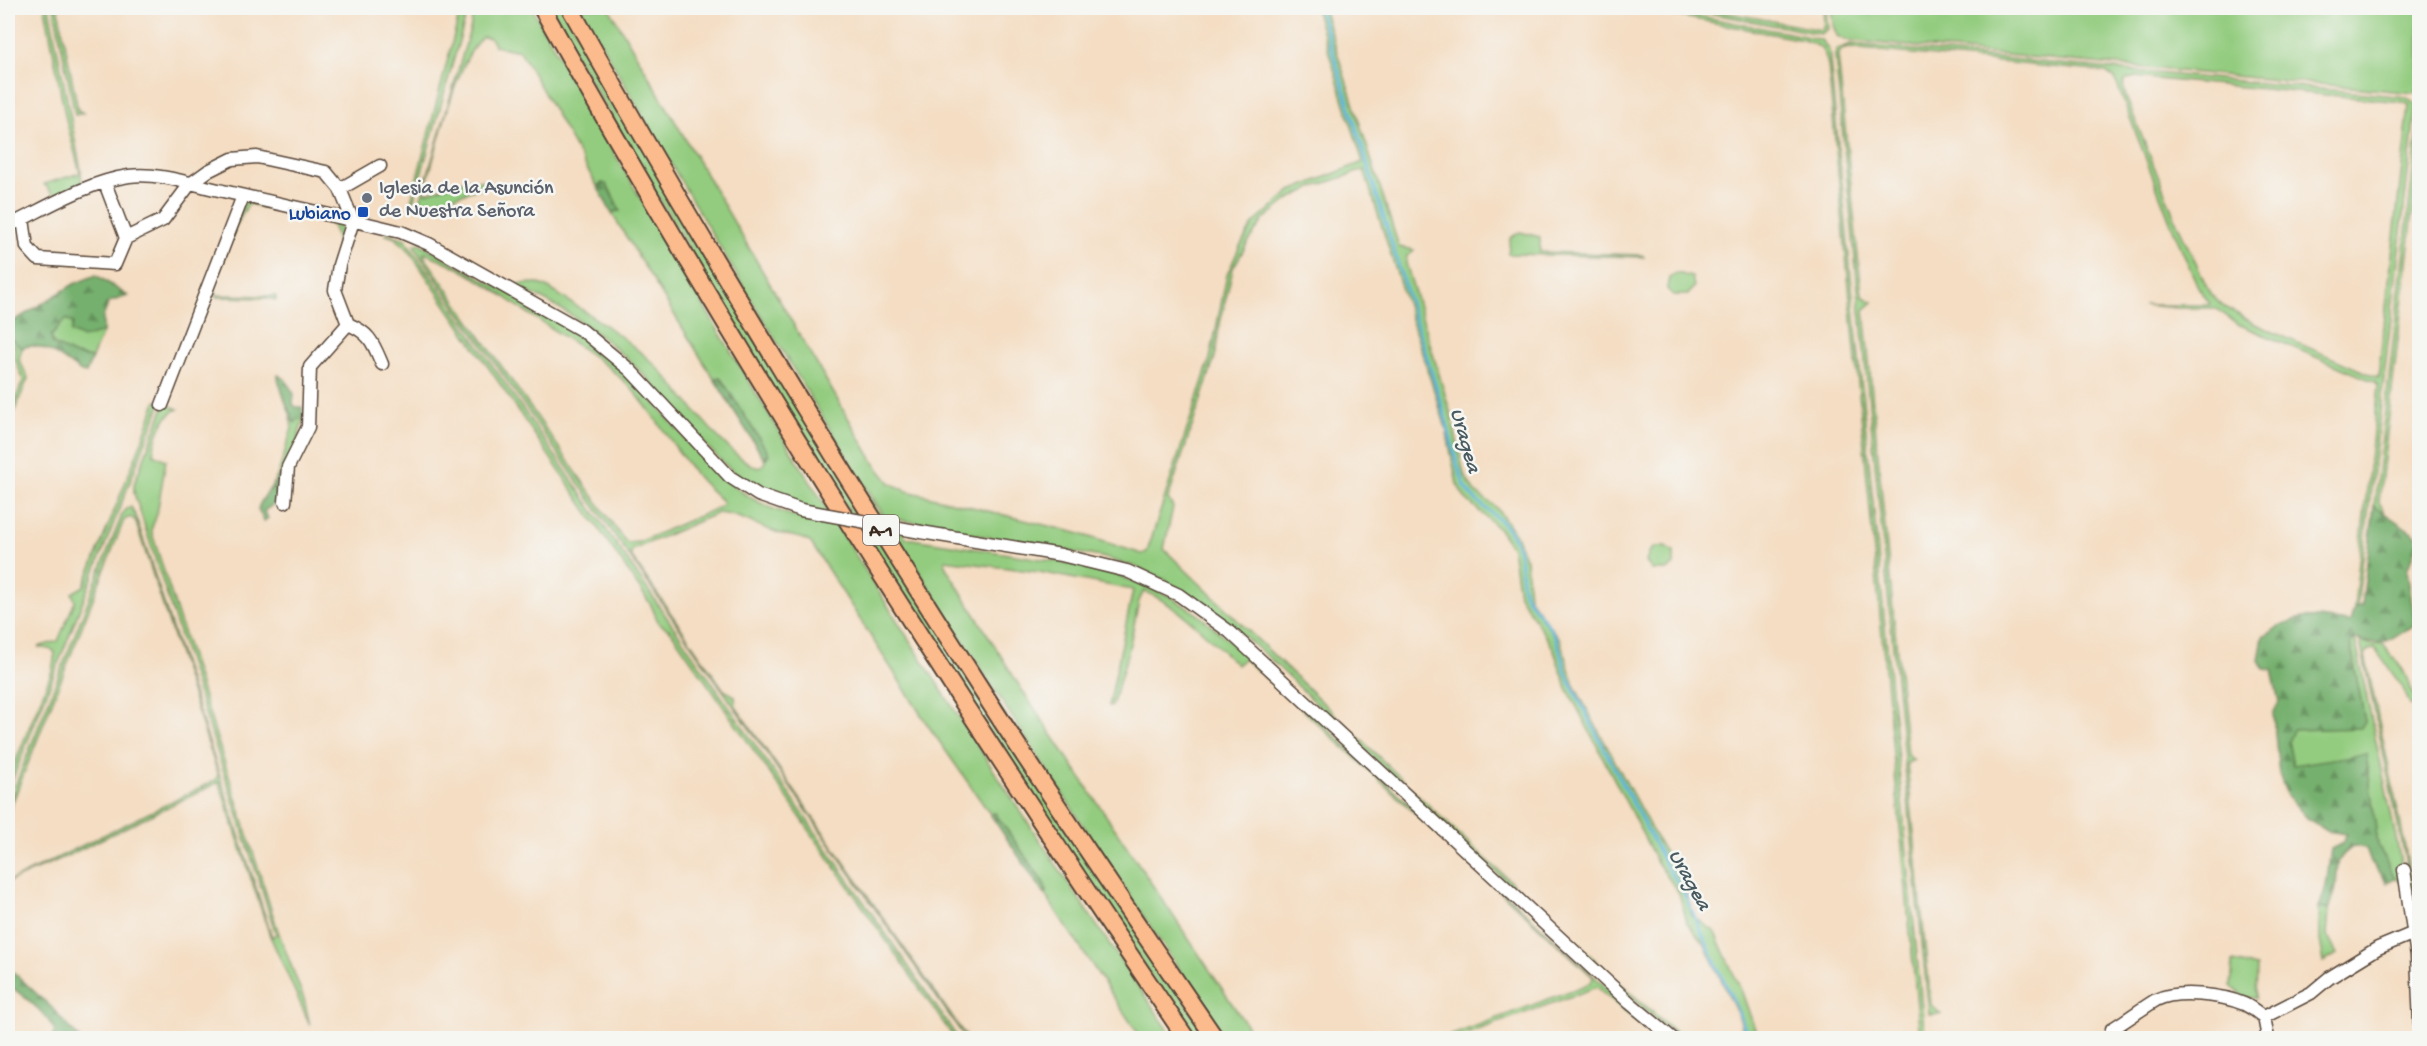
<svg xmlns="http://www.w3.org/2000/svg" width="2427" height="1046" viewBox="0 0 2427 1046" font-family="'Gochi Hand',sans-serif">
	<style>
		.green { fill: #93cc7f; stroke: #677b4e; stroke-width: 1.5; fill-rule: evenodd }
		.forest { fill: url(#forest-firs); stroke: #586d46; stroke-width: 1.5 }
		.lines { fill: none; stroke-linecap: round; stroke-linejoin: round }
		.stream { stroke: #5fb2da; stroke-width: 3 }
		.minor-casing { stroke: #574537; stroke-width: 15 }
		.highway-casing { stroke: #574537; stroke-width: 20 }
		.minor { stroke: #fff; stroke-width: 12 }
		.highway { stroke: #fbbb8c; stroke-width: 16 }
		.minor-bridge-casing { stroke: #574537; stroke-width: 15; stroke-linecap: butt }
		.minor-bridge { stroke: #fff; stroke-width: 12 }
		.worship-dot { fill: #6b7280; stroke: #f6f6f2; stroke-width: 2 }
		.transit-dot { fill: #1a4fb4; stroke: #f6f6f2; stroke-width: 2 }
		.labels { text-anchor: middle; stroke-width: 5; stroke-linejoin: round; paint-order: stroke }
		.shield { fill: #f6f6f2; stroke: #73675e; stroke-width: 1.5 }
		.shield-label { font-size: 18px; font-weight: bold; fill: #3b2a1e }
		.worship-label { font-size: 20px; fill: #5b616d; stroke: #f6f6f2; text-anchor: start }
		.transit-label { font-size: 20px; fill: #164399; stroke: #f6f6f2; text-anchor: end }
		.water-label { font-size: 21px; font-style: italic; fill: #485a60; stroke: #f6f6f2 }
	</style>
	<defs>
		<pattern id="forest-firs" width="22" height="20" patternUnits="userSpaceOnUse" patternTransform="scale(1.5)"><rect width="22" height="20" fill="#76b06e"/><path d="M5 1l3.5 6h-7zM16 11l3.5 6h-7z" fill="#628f5a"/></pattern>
	</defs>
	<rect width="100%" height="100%" fill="#f6f6f2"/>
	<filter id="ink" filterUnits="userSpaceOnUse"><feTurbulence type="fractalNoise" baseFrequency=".0167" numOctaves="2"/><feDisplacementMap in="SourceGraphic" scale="12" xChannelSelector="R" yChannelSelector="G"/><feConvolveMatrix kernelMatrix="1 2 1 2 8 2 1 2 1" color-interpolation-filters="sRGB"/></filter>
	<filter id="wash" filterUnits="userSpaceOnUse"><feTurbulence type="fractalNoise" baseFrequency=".008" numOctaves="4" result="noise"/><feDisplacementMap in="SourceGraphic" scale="24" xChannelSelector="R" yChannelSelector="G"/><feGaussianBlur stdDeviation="1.35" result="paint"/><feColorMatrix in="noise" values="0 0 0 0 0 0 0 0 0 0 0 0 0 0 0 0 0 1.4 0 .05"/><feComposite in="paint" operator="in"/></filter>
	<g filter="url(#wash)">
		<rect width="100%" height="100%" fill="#f4ddc2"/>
		<path class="green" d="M 45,8 L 49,8 L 81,170 L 82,187 L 60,197 L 53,194 L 44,184 L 80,173 L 65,115 Z
			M 54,8 L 58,8 L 78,110 L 83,113 L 75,115 Z
			M 461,8 L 467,8 L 467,13 L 413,203 L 411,201 Z
			M 473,8 L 532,8 C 729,361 944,706 1174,1038 L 1141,1038 L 1045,895 L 1047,891 L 1043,881 L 995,813 L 990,814 L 927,724 L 811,543 C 800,535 788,537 776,532 C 756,526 739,514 718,513 L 632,550 L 631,556 L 724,690 L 735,696 L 736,707 L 967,1038 L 965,1038 L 421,257 L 414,245 L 419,243 C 482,279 549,312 607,357 C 679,412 706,498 806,519 L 797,503 C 726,482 711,448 665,397 C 624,352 573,308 515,287 L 519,284 L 537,283 L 547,287 C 584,311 622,334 655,365 C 684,393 722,453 758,468 L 763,465 L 768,454 L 720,377 L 714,379 L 611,212 L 620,211 L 610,190 L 602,183 L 597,186 L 520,51 L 495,46 L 490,38 L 482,37 C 456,61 436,153 425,189 L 426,193 L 465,180 L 487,181 L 490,185 L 418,208 L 471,26 ZM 424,253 C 456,264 485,283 512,302 C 553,333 603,355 637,395 C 658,420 676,450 697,476 C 704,485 714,493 723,502 L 722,506 L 639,542 L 627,543 L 621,536 L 424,256 Z
			M 548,8 L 562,8 L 1208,1038 L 1193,1038 L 1029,795 L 755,362 Z
			M 581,8 L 609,8 L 875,464 L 890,483 L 907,491 L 1077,533 L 1142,554 L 1147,552 L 1210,359 L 1227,275 L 1240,246 L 1254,223 L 1291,191 L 1363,162 L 1315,8 L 1323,8 L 1399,247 L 1414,250 L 1407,256 L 1406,263 L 1452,418 L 1464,474 L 1474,491 L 1496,507 L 1516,535 L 1526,560 L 1529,598 L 1560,640 L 1574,685 L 1655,836 L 1685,887 L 1692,916 L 1714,931 L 1742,992 L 1758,1038 L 1745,1038 L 1740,1020 L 1705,945 L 1687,923 L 1679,893 L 1657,862 L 1567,688 L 1553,648 L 1519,595 L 1512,548 L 1499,529 L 1465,498 L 1457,484 L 1446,428 L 1364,170 L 1311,188 L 1288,200 L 1264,219 L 1247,244 L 1233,268 L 1219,328 L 1215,357 L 1168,499 L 1173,507 L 1164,549 L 1443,819 L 1632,994 L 1672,1029 L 1686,1038 L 1680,1038 L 1654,1018 L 1416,799 L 1269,658 L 1227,621 L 1194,597 L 1165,580 L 1136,567 L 1101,557 L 920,525 L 920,523 L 894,519 L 906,538 L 1080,565 L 1114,574 L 1169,596 L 1199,615 L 1272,677 L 1650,1028 L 1664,1038 L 1655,1038 L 1597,987 L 1456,1038 L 1444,1038 L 1591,983 L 1593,977 L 1303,710 L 1244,659 L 1237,665 C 1208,637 1181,607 1144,591 L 1139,601 L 1128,653 L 1112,706 L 1109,706 L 1133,590 L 1039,572 L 945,560 L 945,566 L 1022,690 L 1255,1038 L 1226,1038 C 997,703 781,361 581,8 Z
			M 1637,8 L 1657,8 L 1809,37 L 1821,40 L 1829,50 L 1925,1038 L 1920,1038 L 1828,65 C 1824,48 1820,45 1803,40 Z
			M 1683,8 L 1702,8 L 1821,30 L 1824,24 L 1823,8 L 1826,8 L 1828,29 L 1820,34 Z
			M 1831,8 L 2419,8 L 2419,83 L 2417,91 L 2414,93 L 1845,40 L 1837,36 L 1833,25 Z
			M 1851,44 L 2406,97 L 2416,105 L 2357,607 L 2354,608 L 2378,386 L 2375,382 L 2238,324 L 2215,308 L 2177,308 L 2143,305 L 2207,305 L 2210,304 L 2198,287 L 2173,229 L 2115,79 L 2106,72 L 1849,48 L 1841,50 L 1838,56 L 1862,296 L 1873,302 L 1864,310 L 1907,755 L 1914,760 L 1907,763 L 1931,1005 L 1941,1014 L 1929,1014 L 1835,55 L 1837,49 ZM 2135,77 L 2403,102 L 2409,105 L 2378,378 L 2257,325 L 2225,307 L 2210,293 L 2177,223 L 2126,97 L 2123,85 L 2126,80 Z
			M 2419,121 L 2419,160 L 2379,501 L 2385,514 L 2374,506 Z
			M 247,201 L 340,222 L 341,246 L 336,263 L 333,262 C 339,249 338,236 331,224 L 250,204 C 239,210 219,272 213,287 L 217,295 L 276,296 L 276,300 L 267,298 L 216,297 L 211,286 L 243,204 Z
			M 385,232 L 405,239 L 958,1038 L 954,1038 L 670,630 L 659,624 L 651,605 L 407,248 L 394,237 L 386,235 Z
			M 1520,232 L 1540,237 L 1540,252 L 1642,255 L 1644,257 L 1508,254 L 1510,238 Z
			M 1677,273 L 1692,277 L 1694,286 L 1688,295 L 1673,295 L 1667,289 L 1669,277 Z
			M 66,319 L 73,323 L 83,337 L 103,332 L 92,358 L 75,355 L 53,344 L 51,336 Z
			M 8,339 L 11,339 L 22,348 L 19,359 L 28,378 L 8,428 L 8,419 L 23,380 L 14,356 L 15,347 L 8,344 Z
			M 156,401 L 161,403 L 8,791 L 8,780 L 52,671 L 55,653 L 53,650 L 38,647 L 58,641 L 75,601 L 72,593 L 84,586 L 142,441 Z
			M 165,404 L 178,409 C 162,415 155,439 153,454 L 166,460 L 157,514 L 151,530 L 278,931 L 304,999 L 310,1025 L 270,936 L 219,782 L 65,857 L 8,882 L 216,780 L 218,774 L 135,520 L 130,517 L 124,520 L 8,814 L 8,804 L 122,515 L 126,509 L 131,507 L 136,517 L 272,937 L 276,934 L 134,493 L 134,484 Z
			M 290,418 L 295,423 L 297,419 L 303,418 L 303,421 L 285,484 L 278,474 L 292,428 Z
			M 1655,547 L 1665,547 L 1674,552 L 1674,565 L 1667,570 L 1652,570 L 1646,562 L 1649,552 Z
			M 2355,639 L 2404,877 L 2401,881 L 2395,879 L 2378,845 L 2366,754 L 2293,766 L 2288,742 L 2292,730 L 2365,721 L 2350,642 Z
			M 2360,641 L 2373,645 L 2382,643 L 2403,670 L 2419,707 L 2410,705 L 2403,688 L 2375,649 L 2368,650 L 2365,655 L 2401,825 L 2419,926 L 2412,906 L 2405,858 Z
			M 2319,908 L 2329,910 L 2327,935 L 2337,954 L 2324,962 L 2320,940 Z
			M 2233,962 L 2257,967 L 2256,998 L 2245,998 L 2231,986 Z"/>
		<path class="forest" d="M 602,183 L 606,184 L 620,211 L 611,212 L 597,186 Z
			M 96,275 L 128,296 L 109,302 L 103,317 L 103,332 L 83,338 L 71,332 L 73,323 L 66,319 L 51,336 L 53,344 L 75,355 L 92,358 L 86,373 L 81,372 C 66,362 41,339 22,348 L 11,339 L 8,339 L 8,323 L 11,323 L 74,284 Z
			M 278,375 L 285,379 L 294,394 L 293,404 L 296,407 L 302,407 L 303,418 L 297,419 L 295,423 C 291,419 277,380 278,375 Z
			M 720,377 L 769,454 L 765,460 L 714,379 Z
			M 278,474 L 285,484 L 280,500 L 264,511 L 268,518 L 264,521 L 258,509 C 262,495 274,488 278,474 Z
			M 2374,506 L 2416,535 L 2417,543 L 2407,570 L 2415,625 C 2389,639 2385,648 2355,639 L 2350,642 L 2365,721 L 2361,728 L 2293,730 L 2288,742 L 2293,765 L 2366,754 L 2378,845 L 2395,879 L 2387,883 L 2371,862 L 2366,848 L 2354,846 C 2334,859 2338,865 2336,887 C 2335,894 2331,903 2329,910 L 2319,908 L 2326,886 L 2331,849 L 2343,843 L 2347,834 L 2327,831 L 2307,818 L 2287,795 L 2279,774 L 2273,714 L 2279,702 L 2272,670 L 2264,669 L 2259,660 L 2263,637 C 2302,610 2307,618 2350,622 L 2354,608 L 2362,605 Z
			M 995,813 L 1043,882 L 1047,892 L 1045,895 L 990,814 Z
			M 8,967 L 51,1007 L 79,1038 L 52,1038 L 55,1031 C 45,1011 24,997 8,984 Z"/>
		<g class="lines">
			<path class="stream" d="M 1319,8 L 1444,413 C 1450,433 1458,481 1471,495 C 1487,512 1508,521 1517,545 C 1523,561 1519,578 1525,594 C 1531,607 1545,618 1552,631 C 1561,645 1561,663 1568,678 C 1600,742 1634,805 1668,869 C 1685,889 1689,906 1700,929 C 1716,966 1735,1001 1749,1038"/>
		</g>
	</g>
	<g filter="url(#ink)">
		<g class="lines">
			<g class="minor-casing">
				<path id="minor" d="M 340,189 L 380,166
					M 23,219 L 27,247 L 38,259 L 115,264 L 126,238 L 105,183
					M 8,226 C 46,208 87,182 129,176 C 160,172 194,185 223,191 C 283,205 342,217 401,232 L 429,244 L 583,331 L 630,370 L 730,477 L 758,495 L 801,510
					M 126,238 L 163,220 L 190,184 L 208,171 L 232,159 L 257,157 L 326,172 L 340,189 L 353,221 L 339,265 L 335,290 L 348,324 L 310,367 L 308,427 L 288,467 L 285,502
					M 348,324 C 370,333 373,343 382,364
					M 162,405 L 243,196
					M 921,532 L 1061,555 L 1127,571 L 1179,595 L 1230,632 L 1630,1003 L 1672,1038
					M 2404,870 L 2417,956 L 2420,1024
					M 2264,1017 L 2311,993 L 2329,978 L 2378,948 L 2414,933
					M 2110,1038 L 2112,1029 C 2127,1020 2141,1009 2156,1000 C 2177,989 2223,995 2244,1004 C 2251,1007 2258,1013 2264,1017 L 2268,1038"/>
			</g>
			<g class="highway-casing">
				<path id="highway" d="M 542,8 C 740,361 958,703 1186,1038
					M 570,8 C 704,248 848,483 997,714 C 1068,823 1142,931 1215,1038"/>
			</g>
			<use href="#minor" class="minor"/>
			<use href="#highway" class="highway"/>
			<g class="minor-bridge-casing">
				<path id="minor-bridge" d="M 801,510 L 921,532"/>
			</g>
			<use href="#minor-bridge" class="minor-bridge"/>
		</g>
	</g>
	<circle class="worship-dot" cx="367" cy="198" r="6"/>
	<rect class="transit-dot" x="357" y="206" width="12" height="12" rx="3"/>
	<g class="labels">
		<rect class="shield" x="863" y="515" width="36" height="30" rx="4.5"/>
		<g class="shield-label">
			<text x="881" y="536">A-1</text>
		</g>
		<g class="worship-label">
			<text x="379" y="193">Iglesia de la Asunción<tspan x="379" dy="23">de Nuestra Señora</tspan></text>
		</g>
		<g class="transit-label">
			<text x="351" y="219">Lubiano</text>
		</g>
		<g class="water-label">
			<text transform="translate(1467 440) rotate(74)" y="7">Uragea</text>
			<text transform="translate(1691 879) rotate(61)" y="7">Uragea</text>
		</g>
	</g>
	<rect width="2427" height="1046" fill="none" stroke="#f6f6f2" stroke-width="30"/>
</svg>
